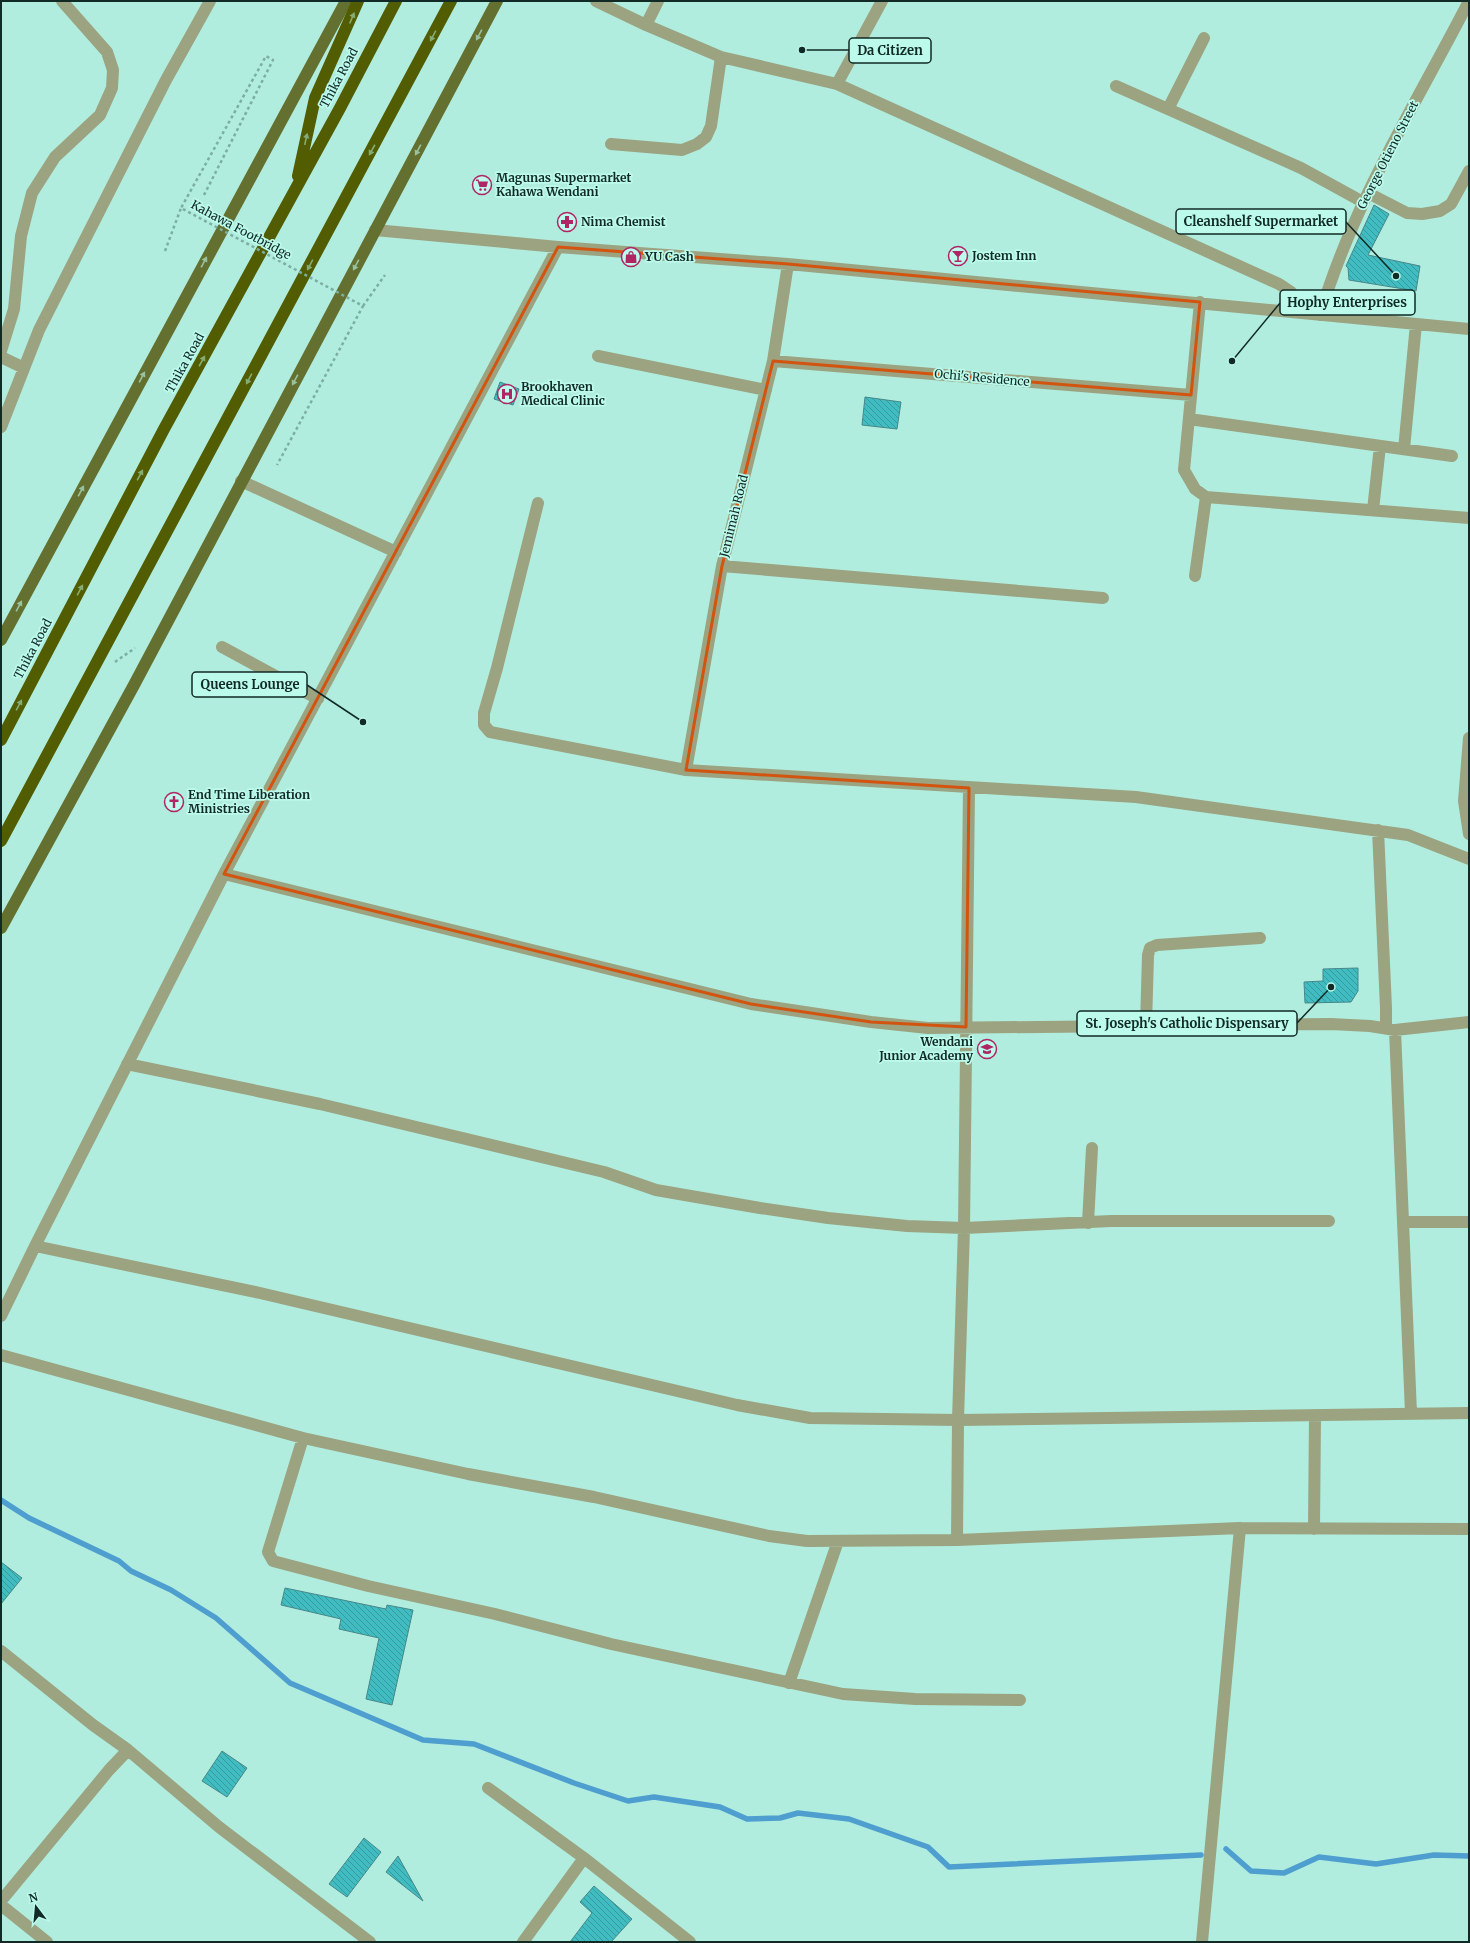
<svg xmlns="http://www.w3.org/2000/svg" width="1470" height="1943" viewBox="0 0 1470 1943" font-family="Merriweather,serif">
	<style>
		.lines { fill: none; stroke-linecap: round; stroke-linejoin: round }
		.stream { stroke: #4e9ecf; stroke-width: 5.5 }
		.building { fill: url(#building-back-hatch); stroke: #478789 }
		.path { stroke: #7caea2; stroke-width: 2.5; stroke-dasharray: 3 3; stroke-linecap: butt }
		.minor { stroke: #9ba381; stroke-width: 12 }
		.major { stroke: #64702f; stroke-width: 12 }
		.highway { stroke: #515d00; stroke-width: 12 }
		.path-bridge { stroke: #7caea2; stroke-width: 2.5; stroke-dasharray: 3 3; stroke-linecap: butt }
		.oneway { fill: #86ac76 }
		.oneway2 { fill: #99c3a0 }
		.marked { fill: none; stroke: #d2540e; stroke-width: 3; stroke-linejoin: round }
		.labels { text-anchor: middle; stroke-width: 3.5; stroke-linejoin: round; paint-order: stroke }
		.street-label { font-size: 12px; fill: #112a25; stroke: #bcfbec }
		.poi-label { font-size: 12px; font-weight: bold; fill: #112a25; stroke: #bcfbec; text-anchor: start }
		.leader { fill: none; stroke: #112a25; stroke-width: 1.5 }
		.callout-dot { fill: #112a25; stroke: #bcfbec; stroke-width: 1.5 }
		.callout { fill: #bcfbec; stroke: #112a25; stroke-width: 1.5 }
		.callout-label { font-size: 13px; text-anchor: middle; font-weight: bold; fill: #112a25 }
	</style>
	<defs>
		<pattern id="building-back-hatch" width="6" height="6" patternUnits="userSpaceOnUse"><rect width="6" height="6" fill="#41bdc1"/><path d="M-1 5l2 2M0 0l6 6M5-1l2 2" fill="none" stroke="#359a9d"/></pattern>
	</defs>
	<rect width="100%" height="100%" fill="#b0edde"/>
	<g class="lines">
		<path class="stream" d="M 1,1500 L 29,1518 L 119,1561 L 131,1571 L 171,1590 L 216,1618 L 290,1683 L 423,1740 L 474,1744 L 574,1783 L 628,1801 L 654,1797 L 720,1807 L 747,1819 L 780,1818 L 798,1813 L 849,1819 L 928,1847 L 949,1867 L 1201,1855
			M 1226,1849 L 1251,1871 L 1284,1873 L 1319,1857 L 1376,1864 L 1434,1855 L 1469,1856"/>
	</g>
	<path class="building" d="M 1374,205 L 1389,214 L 1368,255 L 1420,266 L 1416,291 L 1349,280 L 1348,268 L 1346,266 Z
		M 500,382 L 519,389 L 513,405 L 494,399 Z
		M 865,397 L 901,402 L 897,429 L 862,425 Z
		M 1358,968 L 1358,991 L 1351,1002 L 1305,1003 L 1304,982 L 1323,981 L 1323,969 Z
		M 1,1562 L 22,1578 L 1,1604 Z
		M 285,1588 L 386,1609 L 387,1605 L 413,1610 L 392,1705 L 366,1699 L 379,1638 L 339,1629 L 341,1619 L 281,1605 Z
		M 222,1751 L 247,1768 L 227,1797 L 202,1781 Z
		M 364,1838 L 381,1852 L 347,1897 L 329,1884 Z
		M 398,1856 L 423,1901 L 386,1872 Z
		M 594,1886 L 632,1919 L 611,1942 L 570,1942 L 592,1913 L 580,1902 Z"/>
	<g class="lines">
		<path class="path" d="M 165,251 L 181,208
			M 363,306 L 385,275
			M 115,662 L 135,648"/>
		<path class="minor" d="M 596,1 L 646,25 L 721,57 L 837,84 L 1279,284 L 1291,292 L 1305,313
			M 646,25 L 658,1
			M 837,84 L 882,1
			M 1116,86 L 1301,168 L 1363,202
			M 1168,109 L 1204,38
			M 611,144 L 682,150 L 697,144 L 706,137 L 711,126 L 721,57
			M 1368,193 L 1407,213 L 1422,214 L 1440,211 L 1451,204 L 1469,171
			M 375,230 L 558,247 L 788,264 L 1469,329
			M 1200,302 L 1184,470 L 1195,489 L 1206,497 L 1469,518
			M 1320,315 C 1353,203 1416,104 1469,1
			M 1,351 L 14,309 L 21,236 L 32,193 L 55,157 L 100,115 L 112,88 L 113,70 L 107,52 L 62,1
			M 598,356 L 766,390
			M 1,357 L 24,368
			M 773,361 L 1191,395
			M 1189,419 L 1452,456
			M 1,427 L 39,330 L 166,80 L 210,1
			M 1404,449 L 1416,324
			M 241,481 L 396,552
			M 538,503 L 497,668 L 484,713 L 484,725 L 490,732 L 686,770 L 1136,797 L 1408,835 L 1469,859
			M 1373,510 L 1380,446
			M 722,566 L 1103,598
			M 1195,576 L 1206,497
			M 222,647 L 318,699
			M 1469,738 L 1464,801 L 1469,834
			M 686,770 L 722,566 L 773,361 L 788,264
			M 1378,830 L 1386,1008 L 1386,1027
			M 224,874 L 751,1004 L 871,1022 L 928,1028 L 1331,1024 L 1370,1026 L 1395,1030 L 1469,1022
			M 1146,1025 L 1148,955 L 1150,948 L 1157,945 L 1260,938
			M 1395,1030 L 1411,1413
			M 127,1064 L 320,1104 L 604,1172 L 656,1190 L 760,1208 L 828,1218 L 907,1226 L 964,1228 L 1111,1221 L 1329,1221
			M 1404,1222 L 1469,1222
			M 1088,1223 L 1092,1148
			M 35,1246 L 260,1293 L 737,1405 L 810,1418 L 958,1420 L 1469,1413
			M 1,1316 L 35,1246 L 224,874 L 558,247
			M 1,1355 L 303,1438 L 468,1474 L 594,1497 L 769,1536 L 807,1541 L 957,1540 L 1240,1528 L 1469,1529
			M 303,1438 L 268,1552 L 273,1561 L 368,1586 L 495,1614 L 611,1644 L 843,1694 L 915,1699 L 1020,1700
			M 1314,1529 L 1315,1416
			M 957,1540 L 958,1420 L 964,1228 L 969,788
			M 1,1651 L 93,1725 L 128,1750 L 219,1827 L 370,1942
			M 789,1683 L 838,1541
			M 488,1788 L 584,1858 L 690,1942
			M 1,1901 L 109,1770 L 128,1750
			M 1,1905 L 47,1942
			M 523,1942 L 584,1858
			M 1202,1942 L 1240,1528"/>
		<path class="major" d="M 1,640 L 346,1
			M 1,928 L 134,685 L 497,1"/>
		<path class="highway" d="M 298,176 L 315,98 L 358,1
			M 1,740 L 164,429 L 340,108 L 396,1
			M 1,841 L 451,1"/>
		<path class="path-bridge" d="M 204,195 L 273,60 L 266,56 L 181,208 L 363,306 L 277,465"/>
	</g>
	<defs><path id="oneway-solid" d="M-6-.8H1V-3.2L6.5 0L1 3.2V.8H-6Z"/></defs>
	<g class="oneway">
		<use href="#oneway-solid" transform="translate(352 18) rotate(-67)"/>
		<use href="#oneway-solid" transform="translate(433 36) rotate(118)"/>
		<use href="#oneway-solid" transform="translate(306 139) rotate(-78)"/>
		<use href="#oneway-solid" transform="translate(372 150) rotate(119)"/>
		<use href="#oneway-solid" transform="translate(310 265) rotate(118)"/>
		<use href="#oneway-solid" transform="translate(202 361) rotate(-61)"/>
		<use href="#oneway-solid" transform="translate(249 379) rotate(118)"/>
		<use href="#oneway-solid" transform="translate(140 475) rotate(-62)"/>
		<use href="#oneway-solid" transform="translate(80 590) rotate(-62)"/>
		<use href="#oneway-solid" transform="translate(19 705) rotate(-62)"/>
	</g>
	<g class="oneway2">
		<use href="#oneway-solid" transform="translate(479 35) rotate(118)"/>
		<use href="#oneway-solid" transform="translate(418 150) rotate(118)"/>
		<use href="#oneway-solid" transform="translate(204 262) rotate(-62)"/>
		<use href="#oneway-solid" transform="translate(356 265) rotate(118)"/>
		<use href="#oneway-solid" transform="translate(142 377) rotate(-62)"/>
		<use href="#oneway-solid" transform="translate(295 380) rotate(118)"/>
		<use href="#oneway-solid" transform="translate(81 491) rotate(-62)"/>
		<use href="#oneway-solid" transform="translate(19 606) rotate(-62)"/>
	</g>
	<path class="marked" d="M 558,247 L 788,264 L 1200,302 L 1191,395 L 773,361 L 722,566 L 686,770 L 969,788 L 966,1027 L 871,1022 L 751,1004 L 224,874 Z"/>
	<defs>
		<g id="supermarket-ring" transform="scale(1)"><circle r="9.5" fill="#bcfbec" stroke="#b02665" stroke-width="1.5"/><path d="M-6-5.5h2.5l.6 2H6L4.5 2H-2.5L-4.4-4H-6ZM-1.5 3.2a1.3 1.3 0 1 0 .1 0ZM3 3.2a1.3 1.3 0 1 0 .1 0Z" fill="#b02665"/></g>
		<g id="pharmacy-ring" transform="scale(1)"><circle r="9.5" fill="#bcfbec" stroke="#b02665" stroke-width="1.5"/><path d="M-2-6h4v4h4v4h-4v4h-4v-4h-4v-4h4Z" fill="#b02665"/></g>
		<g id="bar-ring" transform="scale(1)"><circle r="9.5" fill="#bcfbec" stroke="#b02665" stroke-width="1.5"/><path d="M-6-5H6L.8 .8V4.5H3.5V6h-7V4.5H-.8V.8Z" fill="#b02665"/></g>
		<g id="shop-ring" transform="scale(1)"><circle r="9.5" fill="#bcfbec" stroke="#b02665" stroke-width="1.5"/><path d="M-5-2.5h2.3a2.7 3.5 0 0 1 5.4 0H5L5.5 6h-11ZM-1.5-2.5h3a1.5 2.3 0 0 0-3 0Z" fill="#b02665"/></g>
		<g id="hospital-ring" transform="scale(1)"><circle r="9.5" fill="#bcfbec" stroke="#b02665" stroke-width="1.5"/><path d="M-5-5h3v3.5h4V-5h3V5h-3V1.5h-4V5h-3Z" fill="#b02665"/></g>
		<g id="church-ring" transform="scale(1)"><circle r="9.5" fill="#bcfbec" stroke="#b02665" stroke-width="1.5"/><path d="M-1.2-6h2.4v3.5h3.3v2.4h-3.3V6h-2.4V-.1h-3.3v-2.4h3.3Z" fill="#b02665"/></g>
		<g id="school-ring" transform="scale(1)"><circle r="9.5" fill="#bcfbec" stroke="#b02665" stroke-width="1.5"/><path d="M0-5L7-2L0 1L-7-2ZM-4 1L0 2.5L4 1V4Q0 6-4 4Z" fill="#b02665"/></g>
	</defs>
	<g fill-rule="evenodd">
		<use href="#supermarket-ring" x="482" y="185"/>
		<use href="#pharmacy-ring" x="567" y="222"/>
		<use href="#bar-ring" x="958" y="256"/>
		<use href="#shop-ring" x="631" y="257"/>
		<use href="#hospital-ring" x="507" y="394"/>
		<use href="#church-ring" x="174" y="802"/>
		<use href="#school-ring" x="987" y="1049"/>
	</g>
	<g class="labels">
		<g class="street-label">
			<text transform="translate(339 78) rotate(-62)" y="4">Thika Road</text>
			<text transform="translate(1388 155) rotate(-63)" y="4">George Otieno Street</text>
			<text transform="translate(241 230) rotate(28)" y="4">Kahawa Footbridge</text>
			<text transform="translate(185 363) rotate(-61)" y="4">Thika Road</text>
			<text transform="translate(982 378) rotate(5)" y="4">Ochi's Residence</text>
			<text transform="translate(734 516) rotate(-76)" y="4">Jemimah Road</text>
			<text transform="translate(33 649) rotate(-62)" y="4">Thika Road</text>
		</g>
		<g class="poi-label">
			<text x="496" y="182">Magunas Supermarket<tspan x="496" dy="14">Kahawa Wendani</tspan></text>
			<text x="581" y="226">Nima Chemist</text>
			<text x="972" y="260">Jostem Inn</text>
			<text x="645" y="261">YU Cash</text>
			<text x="521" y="391">Brookhaven<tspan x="521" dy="14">Medical Clinic</tspan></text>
			<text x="188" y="799">End Time Liberation<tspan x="188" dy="14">Ministries</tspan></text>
			<text x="973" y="1046" text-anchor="end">Wendani<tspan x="973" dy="14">Junior Academy</tspan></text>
		</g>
	</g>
	<path class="leader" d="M802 50L849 50M1396 276L1346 222M1232 361L1280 303M363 722L307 685M1331 987L1297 1023"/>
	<g class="callout-dot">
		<circle cx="802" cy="50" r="4"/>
		<circle cx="1396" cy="276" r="4"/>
		<circle cx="1232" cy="361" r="4"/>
		<circle cx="363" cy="722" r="4"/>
		<circle cx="1331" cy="987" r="4"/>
	</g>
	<g class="callout">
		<rect x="849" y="38" width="82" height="25" rx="4"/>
		<rect x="1176" y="209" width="170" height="25" rx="4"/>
		<rect x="1280" y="290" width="135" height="25" rx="4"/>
		<rect x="192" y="672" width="115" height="25" rx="4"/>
		<rect x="1077" y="1011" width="220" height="25" rx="4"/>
	</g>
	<g class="callout-label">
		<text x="890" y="55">Da Citizen</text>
		<text x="1261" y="226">Cleanshelf Supermarket</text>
		<text x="1347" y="307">Hophy Enterprises</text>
		<text x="250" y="689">Queens Lounge</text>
		<text x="1187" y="1028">St. Joseph's Catholic Dispensary</text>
	</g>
	<rect width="1470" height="1943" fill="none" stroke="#112a25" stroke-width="4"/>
	<g transform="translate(36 1907) rotate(344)" stroke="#bcfbec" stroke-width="3" paint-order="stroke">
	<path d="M0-3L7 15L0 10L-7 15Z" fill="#112a25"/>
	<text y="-6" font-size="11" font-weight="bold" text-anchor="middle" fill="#112a25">N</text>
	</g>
</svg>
